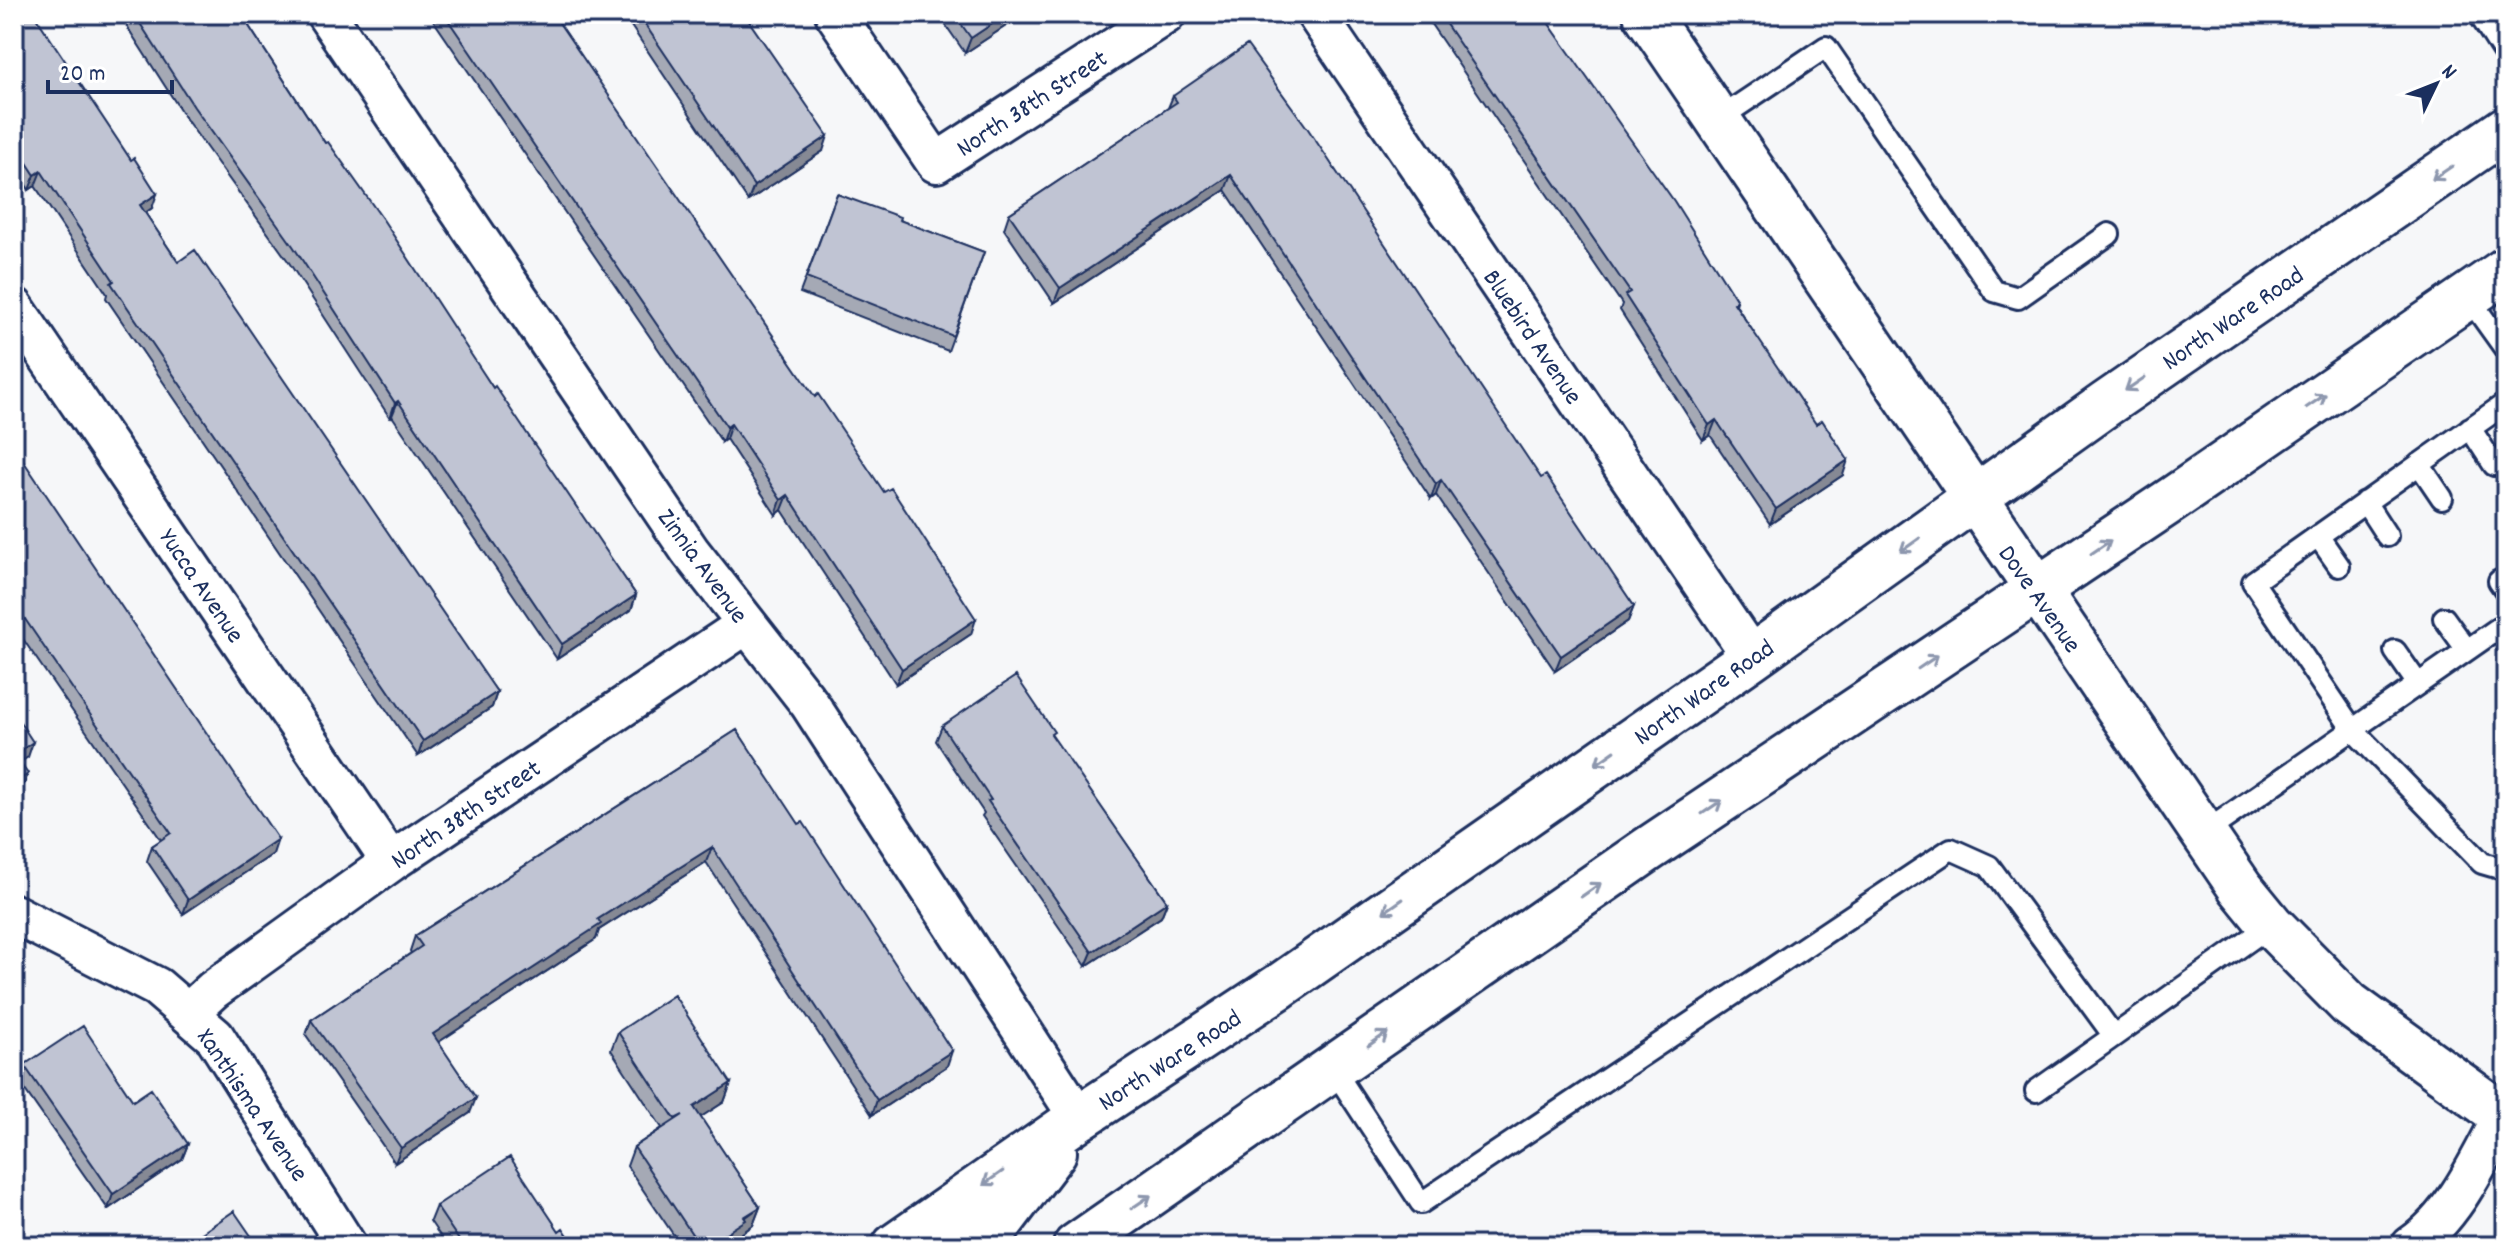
<svg xmlns="http://www.w3.org/2000/svg" width="2520" height="1260" viewBox="0 0 2520 1260" font-family="Dekko,sans-serif">
	<style>
		.lines { fill: none; stroke-linecap: round; stroke-linejoin: round }
		.lane-casing { stroke: #1b2f5e; stroke-width: 26 }
		.street-casing { stroke: #1b2f5e; stroke-width: 44 }
		.secondary-casing { stroke: #1b2f5e; stroke-width: 50 }
		.lane { stroke: #fff; stroke-width: 20 }
		.street { stroke: #fff; stroke-width: 38 }
		.secondary { stroke: #fff; stroke-width: 44 }
		.wall { fill: #a5a9b5; stroke: #1b2f5e; stroke-width: 2 }
		.shaded-wall { fill: #868994; stroke: #1b2f5e; stroke-width: 2 }
		.building { fill: #c0c4d3; stroke: #1b2f5e; stroke-width: 2 }
		.oneway { stroke: #8d97ae }
		.labels { text-anchor: middle; stroke-width: 8; stroke-linejoin: round; paint-order: stroke }
		.street-label { font-size: 26px; fill: #1b2f5e; stroke: #fff }
	</style>
	<rect width="100%" height="100%" fill="#f6f7f9"/>
	<filter id="ink" filterUnits="userSpaceOnUse"><feTurbulence type="fractalNoise" baseFrequency=".0125" numOctaves="2"/><feDisplacementMap in="SourceGraphic" scale="16" xChannelSelector="R" yChannelSelector="G"/><feConvolveMatrix kernelMatrix="1 2 1 2 8 2 1 2 1" color-interpolation-filters="sRGB"/></filter>
	<g filter="url(#ink)">
		<g class="lines">
			<g class="lane-casing">
				<path id="lane" d="M 2479,14 L 2506,56
					M 1717,120 L 1826,47 L 1994,291 L 2018,298 L 2109,234
					M 2468,297 L 2506,350
					M 2506,403 L 2253,582 L 2353,730 L 2482,863 L 2506,870
					M 2470,428 L 2494,465
					M 2419,464 L 2442,498
					M 2365,502 L 2387,536
					M 2318,536 L 2339,566
					M 2499,581 L 2506,591
					M 2444,618 L 2467,650
					M 2395,651 L 2418,684
					M 2204,833 L 2506,623
					M 1334,1070 L 1421,1203 L 1951,849 L 1989,866 L 2114,1036 L 2271,925
					M 2036,1091 L 2114,1036"/>
			</g>
			<g class="street-casing">
				<path id="street" d="M 326,14 L 690,551 L 809,703 L 1079,1118
					M 835,14 L 936,163 L 1166,14
					M 1316,14 L 1752,657
					M 14,307 L 391,862
					M 14,914 L 157,987 L 215,1037 L 347,1246
					M 189,1012 L 213,990 L 391,862 L 747,624
					M 2411,1246 C 2454,1217 2479,1161 2503,1116"/>
			</g>
			<g class="secondary-casing">
				<path id="secondary" d="M 1646,14 L 2240,887 L 2271,925 L 2349,1004 L 2506,1118
					M 895,1246 L 1079,1118 L 1280,986 L 1752,657 L 2106,404 L 2506,129
					M 969,1246 L 997,1227 L 1054,1152
					M 1076,1246 L 1647,850 L 2173,499 L 2506,270"/>
			</g>
			<use href="#lane" class="lane"/>
			<use href="#street" class="street"/>
			<use href="#secondary" class="secondary"/>
		</g>
		<path class="wall" d="M 14,14 L 152,208 L 145,213 L 178,262 L 497,692 L 492,707 L 418,756 L 106,298 L 107,294 L 35,186 L 29,190 L 14,166 Z
			M 115,14 L 241,14 L 325,143 L 493,388 L 636,595 L 631,610 L 557,659 L 392,416 L 390,418 L 288,261 L 188,122 L 122,19 L 119,21 Z
			M 429,14 L 553,14 L 971,634 L 896,684 L 782,510 L 776,515 L 726,439 L 722,442 Z
			M 623,14 L 744,14 L 823,151 L 748,201 Z
			M 938,14 L 1024,14 L 965,53 Z
			M 1424,14 L 1542,14 L 1737,301 L 1736,305 L 1843,475 L 1770,524 L 1710,435 L 1703,440 L 1620,310 L 1622,304 Z
			M 1173,96 L 1541,478 L 1634,606 L 1628,621 L 1555,671 L 1436,495 L 1431,499 L 1225,190 L 1054,303 L 1004,229 L 1009,214 L 1168,108 Z
			M 837,194 L 899,220 L 984,252 L 948,351 L 800,293 Z
			M 14,447 L 273,854 L 183,914 L 147,861 L 152,846 L 161,840 L 14,626 Z
			M 942,726 L 1052,737 L 1167,902 L 1161,917 L 1086,966 L 982,816 L 984,813 L 936,741 Z
			M 737,730 L 947,1066 L 872,1115 L 706,862 L 599,930 L 596,939 L 438,1042 L 470,1113 L 395,1163 L 306,1035 L 311,1020 L 411,953 L 410,951 L 415,936 Z
			M 618,1032 L 731,1083 L 724,1102 L 700,1117 L 760,1207 L 753,1225 L 741,1234 L 739,1239 L 728,1246 L 681,1246 L 627,1166 L 634,1147 L 662,1128 L 611,1050 Z
			M 24,1065 L 133,1101 L 188,1144 L 182,1159 L 108,1209 L 18,1080 Z
			M 436,1206 L 559,1231 L 575,1246 L 447,1246 L 430,1221 Z"/>
		<path class="shaded-wall" d="M 1007,14 L 1024,14 L 965,53 L 971,38 Z
			M 828,136 L 823,151 L 748,201 L 754,186 Z
			M 41,171 L 35,186 L 29,190 L 35,175 Z
			M 1231,175 L 1225,190 L 1054,303 L 1060,288 Z
			M 157,194 L 152,208 L 135,220 L 140,205 Z
			M 398,401 L 392,416 L 390,418 L 395,403 Z
			M 1716,420 L 1710,435 L 1703,440 L 1709,425 Z
			M 731,424 L 726,439 L 722,442 L 727,427 Z
			M 1848,460 L 1843,475 L 1770,524 L 1776,509 Z
			M 1441,480 L 1436,495 L 1431,499 L 1436,484 Z
			M 788,495 L 782,510 L 776,515 L 781,500 Z
			M 636,595 L 631,610 L 557,659 L 562,644 Z
			M 1634,606 L 1628,621 L 1555,671 L 1561,656 Z
			M 976,619 L 971,634 L 896,684 L 902,669 Z
			M 497,692 L 492,707 L 418,756 L 423,741 Z
			M 33,742 L 28,757 L 14,766 L 14,755 Z
			M 28,774 L 22,789 L 14,794 L 14,783 Z
			M 278,839 L 273,854 L 183,914 L 188,900 Z
			M 712,847 L 706,862 L 599,930 L 596,939 L 428,1049 L 433,1034 L 598,919 Z
			M 1167,902 L 1161,917 L 1086,966 L 1092,952 Z
			M 952,1051 L 947,1066 L 872,1115 L 877,1100 Z
			M 731,1083 L 724,1102 L 687,1126 L 694,1107 Z
			M 476,1098 L 470,1113 L 395,1163 L 401,1148 Z
			M 188,1144 L 182,1159 L 108,1209 L 113,1194 Z
			M 760,1207 L 753,1225 L 741,1234 L 739,1239 L 728,1246 L 706,1246 Z"/>
		<path class="building" d="M 14,14 L 34,14 L 131,160 L 134,158 L 157,194 L 140,205 L 178,262 L 195,250 L 497,692 L 423,741 L 111,283 L 114,281 L 41,171 L 35,175 L 14,143 Z
			M 134,14 L 241,14 L 325,143 L 328,142 L 384,221 L 493,388 L 495,386 L 636,595 L 562,644 L 398,401 L 395,403 L 293,246 L 194,107 Z
			M 444,14 L 553,14 L 815,397 L 818,394 L 884,492 L 891,488 L 976,619 L 902,669 L 788,495 L 781,500 L 731,424 L 727,427 Z
			M 638,14 L 744,14 L 828,136 L 754,186 Z
			M 954,14 L 1007,14 L 971,38 Z
			M 1439,14 L 1542,14 L 1674,201 L 1737,301 L 1734,303 L 1816,424 L 1822,420 L 1848,460 L 1776,509 L 1716,420 L 1709,425 L 1625,295 L 1630,292 Z
			M 1247,45 L 1308,129 L 1541,478 L 1546,475 L 1634,606 L 1561,656 L 1441,480 L 1436,484 L 1231,175 L 1060,288 L 1009,214 L 1177,102 L 1173,96 Z
			M 837,194 L 900,217 L 899,220 L 984,252 L 953,336 L 806,278 Z
			M 14,447 L 278,839 L 188,900 L 152,846 L 171,833 L 14,603 Z
			M 1016,676 L 1054,732 L 1051,734 L 1167,902 L 1092,952 L 988,801 L 991,800 L 942,726 Z
			M 14,713 L 33,742 L 14,755 L 28,774 L 14,783 Z
			M 737,730 L 799,824 L 803,822 L 952,1051 L 877,1100 L 712,847 L 598,919 L 601,924 L 433,1034 L 476,1098 L 401,1148 L 311,1020 L 422,946 L 415,936 Z
			M 674,995 L 731,1083 L 694,1107 L 760,1207 L 744,1217 L 746,1220 L 706,1246 L 700,1246 L 634,1147 L 683,1115 L 675,1119 L 618,1032 Z
			M 83,1026 L 133,1101 L 151,1089 L 188,1144 L 113,1194 L 24,1065 Z
			M 510,1157 L 559,1231 L 563,1228 L 575,1246 L 463,1246 L 436,1206 Z
			M 234,1211 L 258,1246 L 183,1246 Z"/>
		<defs><path id="oneway-shaft" d="M-6 0H5M1.5-3L5.5 0L1.5 3" fill="none" stroke-width="1.6" stroke-linecap="round" stroke-linejoin="round" transform="scale(2)"/></defs>
		<g class="oneway">
			<use href="#oneway-shaft" transform="translate(2442 173) rotate(146)"/>
			<use href="#oneway-shaft" transform="translate(2135 384) rotate(146)"/>
			<use href="#oneway-shaft" transform="translate(2316 401) rotate(-34)"/>
			<use href="#oneway-shaft" transform="translate(1910 545) rotate(145)"/>
			<use href="#oneway-shaft" transform="translate(2101 547) rotate(-34)"/>
			<use href="#oneway-shaft" transform="translate(1928 662) rotate(-34)"/>
			<use href="#oneway-shaft" transform="translate(1605 758) rotate(145)"/>
			<use href="#oneway-shaft" transform="translate(1712 807) rotate(-34)"/>
			<use href="#oneway-shaft" transform="translate(1591 890) rotate(-35)"/>
			<use href="#oneway-shaft" transform="translate(1393 906) rotate(145)"/>
			<use href="#oneway-shaft" transform="translate(1378 1039) rotate(-35)"/>
			<use href="#oneway-shaft" transform="translate(993 1178) rotate(145)"/>
			<use href="#oneway-shaft" transform="translate(1141 1202) rotate(-34)"/>
		</g>
	</g>
	<g class="labels">
		<g class="street-label">
			<text transform="translate(1031 102) rotate(-33)" y="9">North 38th Street</text>
			<text transform="translate(2232 317) rotate(-34)" y="9">North Ware Road</text>
			<text transform="translate(1534 336) rotate(56)" y="9">Bluebird Avenue</text>
			<text transform="translate(704 565) rotate(54)" y="9">Zinnia Avenue</text>
			<text transform="translate(203 585) rotate(56)" y="9">Yucca Avenue</text>
			<text transform="translate(2041 598) rotate(55)" y="9">Dove Avenue</text>
			<text transform="translate(1703 691) rotate(-35)" y="9">North Ware Road</text>
			<text transform="translate(465 813) rotate(-34)" y="9">North 38th Street</text>
			<text transform="translate(1169 1059) rotate(-33)" y="9">North Ware Road</text>
			<text transform="translate(254 1104) rotate(56)" y="9">Xanthisma Avenue</text>
		</g>
	</g>
	<rect width="2520" height="1260" fill="none" stroke="#fff" stroke-width="48"/>
	<rect x="24" y="24" width="2472" height="1212" fill="none" stroke="#1b2f5e" stroke-width="3" filter="url(#ink)"/>
	<g transform="translate(2436 84) rotate(47)" stroke="#ffffff" stroke-width="6" paint-order="stroke">
	<path d="M0-6L14 30L0 20L-14 30Z" fill="#1b2f5e"/>
	<text y="-12" font-size="22" font-weight="bold" text-anchor="middle" fill="#1b2f5e">N</text>
	</g>
	<path d="M48 80v12h124v-12" fill="none" stroke="#1b2f5e" stroke-width="4"/>
	<text x="60" y="80" font-size="24" fill="#1b2f5e" stroke="#ffffff" stroke-width="6" paint-order="stroke">20 m</text>
</svg>
